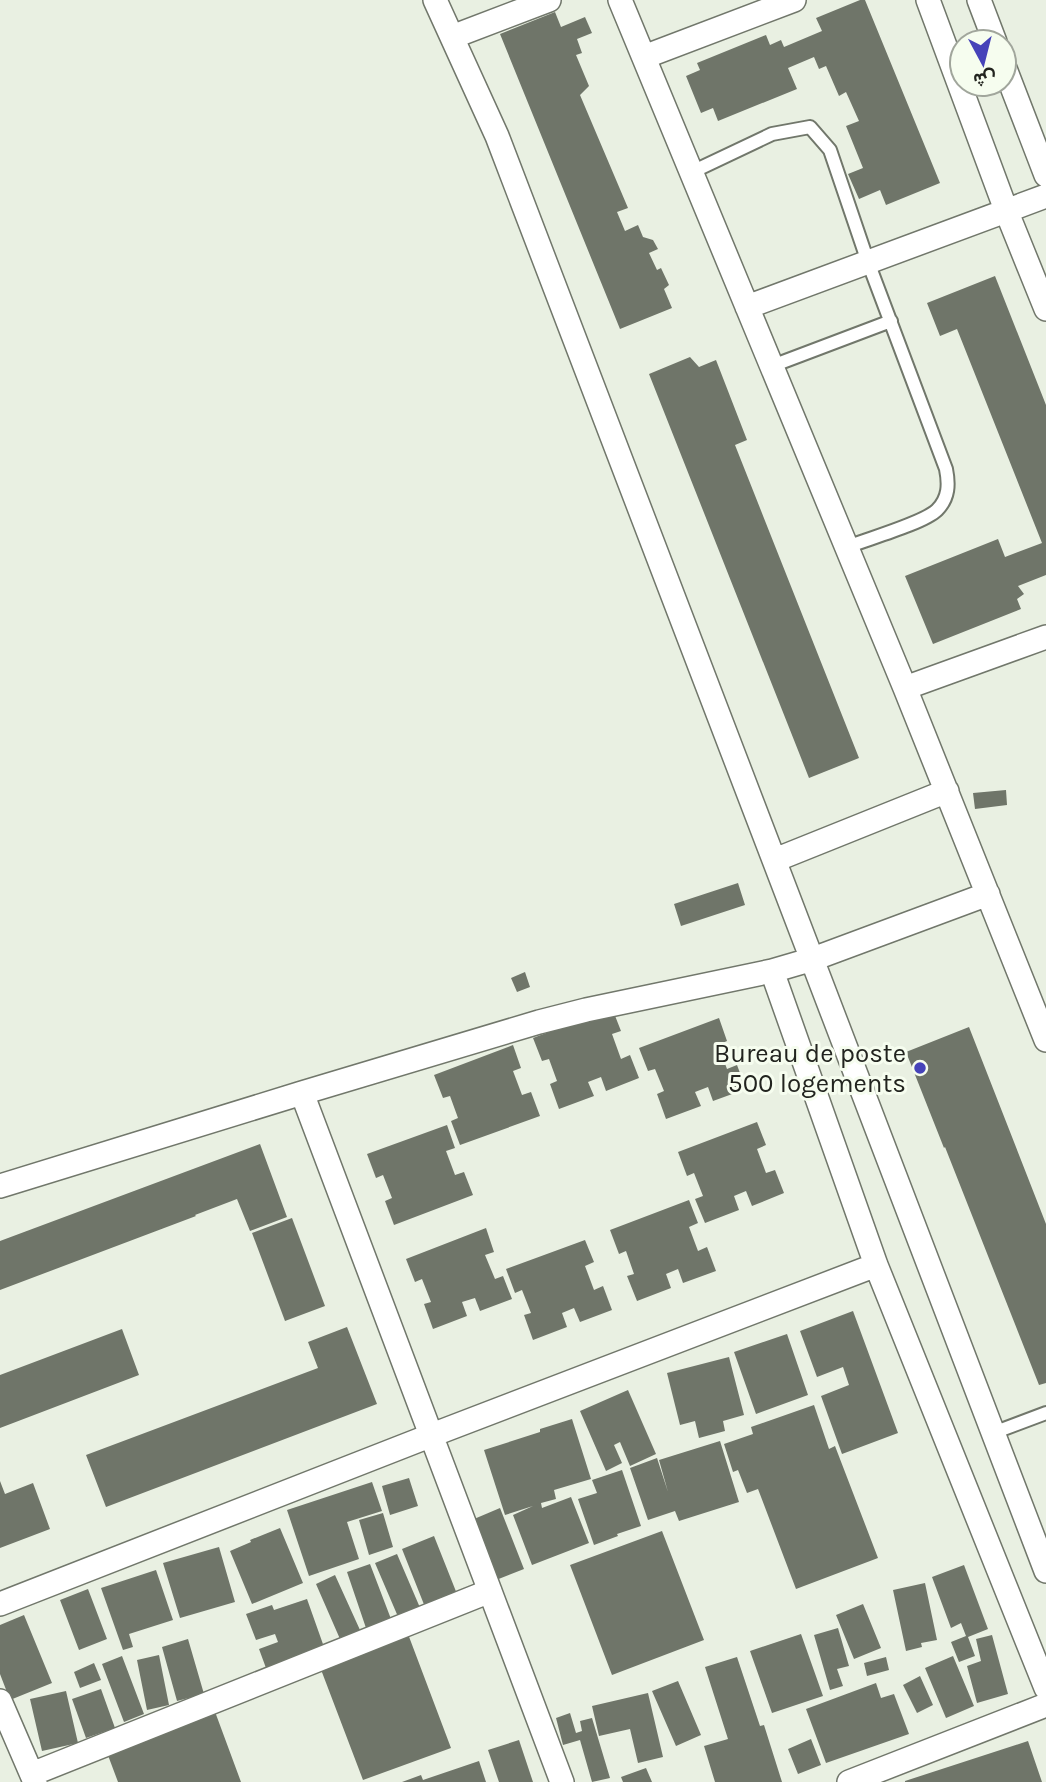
<svg xmlns="http://www.w3.org/2000/svg" width="1046" height="1782" viewBox="0 0 1046 1782" font-family="Karla,Vazirmatn,sans-serif">
	<style>
		.building { fill: #6f7569 }
		.lines { fill: none; stroke-linecap: round; stroke-linejoin: round }
		.service-casing { stroke: #71776b; stroke-width: 16 }
		.minor-casing { stroke: #71776b; stroke-width: 26 }
		.service { stroke: #fff; stroke-width: 12 }
		.minor { stroke: #fff; stroke-width: 23 }
		.poi-dot { fill: #4643b9; stroke: #f6fdef; stroke-width: 2.5 }
		.labels { text-anchor: middle; stroke-width: 6; stroke-linejoin: round; paint-order: stroke }
		.poi-label { font-size: 26px; fill: #22241f; stroke: #f6fdef; text-anchor: end }
	</style>
	<rect width="100%" height="100%" fill="#e9f0e2"/>
	<path class="building" d="M 860,0 L 865,0 L 940,183 L 886,205 L 880,190 L 859,199 L 848,174 L 863,168 L 846,126 L 859,121 L 846,92 L 839,96 L 826,66 L 819,69 L 814,57 L 788,68 L 797,89 L 718,121 L 713,108 L 701,113 L 686,76 L 700,70 L 697,63 L 766,35 L 770,45 L 781,40 L 784,47 L 822,31 L 816,18 Z
		M 555,12 L 561,27 L 585,17 L 592,33 L 577,39 L 582,53 L 576,55 L 589,86 L 580,95 L 628,208 L 617,212 L 625,231 L 638,225 L 643,237 L 653,240 L 658,249 L 649,253 L 657,270 L 661,268 L 669,285 L 664,289 L 672,308 L 620,329 L 500,34 Z
		M 995,276 L 1046,405 L 1046,575 L 1018,586 L 1024,594 L 1017,599 L 1021,609 L 933,644 L 905,576 L 998,539 L 1005,557 L 1042,543 L 957,329 L 940,336 L 927,303 Z
		M 690,357 L 699,367 L 716,360 L 747,440 L 735,445 L 859,758 L 809,778 L 649,374 Z
		M 1006,790 L 1007,805 L 975,809 L 973,793 Z
		M 738,883 L 745,905 L 681,926 L 674,904 Z
		M 525,972 L 530,987 L 517,992 L 511,978 Z
		M 612,1008 L 621,1031 L 612,1034 L 621,1059 L 630,1055 L 639,1078 L 606,1091 L 601,1077 L 588,1082 L 594,1096 L 559,1109 L 550,1084 L 557,1081 L 549,1059 L 542,1061 L 533,1038 Z
		M 719,1018 L 727,1041 L 718,1045 L 727,1069 L 737,1065 L 746,1089 L 713,1101 L 708,1087 L 695,1092 L 701,1106 L 666,1119 L 657,1094 L 664,1091 L 655,1069 L 648,1071 L 639,1048 Z
		M 969,1027 L 1046,1224 L 1046,1383 L 1039,1385 L 945,1147 L 944,1148 L 906,1052 Z
		M 513,1045 L 521,1068 L 513,1071 L 522,1095 L 531,1092 L 540,1116 L 460,1145 L 451,1121 L 458,1118 L 450,1096 L 443,1098 L 434,1075 Z
		M 757,1122 L 766,1145 L 757,1149 L 766,1173 L 775,1170 L 784,1193 L 752,1206 L 746,1191 L 734,1196 L 739,1210 L 705,1223 L 695,1199 L 703,1196 L 694,1173 L 687,1176 L 678,1152 Z
		M 447,1125 L 455,1148 L 446,1151 L 455,1175 L 464,1172 L 473,1195 L 394,1225 L 385,1201 L 392,1198 L 383,1175 L 376,1178 L 367,1154 Z
		M 260,1144 L 287,1217 L 250,1231 L 237,1199 L 195,1215 L 196,1216 L 0,1290 L 0,1241 Z
		M 689,1200 L 698,1223 L 689,1227 L 698,1251 L 707,1247 L 716,1271 L 683,1283 L 678,1269 L 666,1274 L 671,1288 L 637,1301 L 627,1276 L 634,1274 L 626,1251 L 619,1254 L 610,1230 Z
		M 292,1218 L 325,1306 L 285,1321 L 252,1233 Z
		M 486,1228 L 494,1252 L 485,1255 L 495,1279 L 503,1276 L 512,1299 L 480,1311 L 475,1298 L 462,1302 L 467,1316 L 433,1329 L 424,1304 L 431,1302 L 422,1279 L 415,1282 L 406,1259 Z
		M 585,1240 L 594,1262 L 585,1266 L 594,1290 L 603,1286 L 612,1310 L 580,1322 L 574,1308 L 562,1313 L 567,1327 L 533,1340 L 524,1315 L 531,1313 L 522,1290 L 515,1293 L 506,1269 Z
		M 853,1311 L 898,1433 L 842,1454 L 821,1396 L 849,1385 L 843,1367 L 817,1377 L 800,1331 Z
		M 347,1327 L 377,1404 L 106,1507 L 86,1455 L 318,1368 L 308,1342 Z
		M 122,1329 L 139,1375 L 0,1428 L 0,1375 Z
		M 787,1334 L 808,1395 L 756,1414 L 734,1352 Z
		M 729,1357 L 744,1415 L 723,1421 L 725,1431 L 699,1438 L 695,1421 L 680,1425 L 667,1373 Z
		M 628,1390 L 656,1454 L 630,1466 L 620,1442 L 614,1445 L 622,1463 L 606,1471 L 580,1411 Z
		M 814,1405 L 829,1449 L 835,1446 L 878,1558 L 796,1589 L 758,1489 L 747,1493 L 738,1470 L 733,1472 L 724,1444 L 753,1434 L 751,1427 Z
		M 572,1419 L 591,1479 L 554,1490 L 556,1499 L 541,1503 L 542,1508 L 571,1497 L 589,1543 L 532,1565 L 513,1515 L 533,1506 L 505,1515 L 484,1450 L 540,1432 L 540,1429 Z
		M 720,1441 L 739,1502 L 679,1521 L 675,1511 L 648,1520 L 630,1468 L 657,1458 L 668,1492 L 659,1460 Z
		M 622,1470 L 641,1526 L 617,1534 L 618,1536 L 594,1545 L 578,1499 L 597,1493 L 592,1480 Z
		M 409,1478 L 418,1506 L 390,1515 L 382,1486 Z
		M 0,1481 L 5,1494 L 33,1483 L 50,1529 L 0,1548 Z
		M 372,1482 L 382,1511 L 347,1522 L 359,1559 L 309,1576 L 287,1510 Z
		M 500,1508 L 524,1569 L 491,1582 L 467,1522 Z
		M 383,1513 L 393,1547 L 369,1555 L 359,1520 Z
		M 280,1528 L 303,1583 L 252,1604 L 230,1551 L 251,1542 L 250,1540 Z
		M 662,1531 L 704,1640 L 612,1675 L 570,1565 Z
		M 434,1536 L 457,1594 L 425,1607 L 402,1549 Z
		M 219,1547 L 235,1602 L 180,1618 L 163,1563 Z
		M 397,1554 L 421,1610 L 399,1619 L 375,1563 Z
		M 370,1564 L 391,1619 L 366,1628 L 347,1572 Z
		M 964,1565 L 988,1629 L 968,1637 L 975,1656 L 959,1662 L 951,1642 L 966,1636 L 961,1623 L 951,1628 L 932,1577 Z
		M 156,1570 L 173,1620 L 129,1634 L 133,1647 L 123,1650 L 101,1588 Z
		M 335,1575 L 360,1630 L 340,1639 L 316,1584 Z
		M 925,1583 L 937,1640 L 921,1643 L 922,1647 L 906,1651 L 893,1590 Z
		M 88,1589 L 107,1639 L 79,1650 L 60,1600 Z
		M 307,1599 L 324,1647 L 266,1668 L 259,1649 L 278,1642 L 275,1634 L 256,1640 L 246,1614 L 272,1605 L 274,1610 Z
		M 863,1604 L 881,1648 L 854,1659 L 836,1615 Z
		M 24,1615 L 52,1683 L 10,1700 L 0,1674 L 0,1625 Z
		M 838,1628 L 849,1666 L 837,1669 L 843,1686 L 830,1690 L 814,1635 Z
		M 408,1634 L 451,1748 L 363,1780 L 320,1667 Z
		M 801,1634 L 823,1696 L 772,1713 L 750,1651 Z
		M 992,1635 L 1008,1694 L 977,1703 L 967,1666 L 981,1661 L 976,1639 Z
		M 188,1639 L 204,1694 L 177,1701 L 162,1647 Z
		M 159,1655 L 169,1705 L 147,1710 L 137,1660 Z
		M 122,1656 L 144,1714 L 124,1722 L 102,1664 Z
		M 953,1656 L 974,1706 L 946,1718 L 925,1668 Z
		M 737,1657 L 760,1726 L 764,1725 L 782,1782 L 715,1782 L 704,1746 L 728,1739 L 705,1667 Z
		M 886,1657 L 889,1670 L 867,1676 L 864,1663 Z
		M 94,1663 L 101,1680 L 80,1688 L 74,1672 Z
		M 920,1676 L 933,1705 L 917,1713 L 903,1685 Z
		M 678,1681 L 701,1735 L 676,1746 L 652,1691 Z
		M 876,1683 L 881,1698 L 894,1694 L 909,1734 L 826,1763 L 806,1709 Z
		M 101,1689 L 115,1728 L 86,1738 L 72,1699 Z
		M 66,1691 L 78,1743 L 42,1751 L 30,1699 Z
		M 648,1693 L 663,1757 L 638,1763 L 630,1729 L 599,1736 L 592,1706 Z
		M 214,1709 L 241,1782 L 118,1782 L 106,1750 Z
		M 570,1713 L 576,1733 L 582,1731 L 580,1721 L 592,1718 L 610,1778 L 592,1782 L 580,1740 L 563,1745 L 556,1718 Z
		M 811,1739 L 821,1765 L 798,1774 L 788,1749 Z
		M 519,1740 L 533,1782 L 499,1782 L 488,1750 Z
		M 1028,1741 L 1042,1782 L 905,1782 L 905,1781 Z
		M 479,1761 L 486,1782 L 402,1782 L 421,1775 L 423,1780 Z
		M 646,1768 L 652,1782 L 623,1782 L 621,1777 Z"/>
	<g class="lines">
		<g class="service-casing">
			<path id="service" d="M 692,172 L 772,134 L 810,127 L 830,150 L 868,262 L 946,469 C 949,484 949,498 937,510 C 924,523 867,539 847,547
				M 772,366 L 891,321
				M 993,1433 L 1046,1413"/>
		</g>
		<g class="minor-casing">
			<path id="minor" d="M 435,0 L 497,136 L 1046,1571
				M 620,0 L 905,688 L 1046,1040
				M 928,0 L 1006,210 L 1046,309
				M 979,0 L 995,42
				M 452,37 L 549,0
				M 644,57 L 794,0
				M 1004,66 L 1046,175
				M 747,307 L 1046,196
				M 905,688 L 1046,637
				M 775,860 L 947,791
				M 772,971 L 876,1265 L 1046,1688
				M 302,1093 L 562,1782
				M 0,1186 L 302,1093 L 539,1022 L 586,1010 L 772,971 L 813,959 L 988,894
				M 0,1604 L 432,1435 L 876,1265
				M 0,1701 L 35,1782
				M 32,1774 L 490,1591
				M 849,1782 L 1046,1705"/>
		</g>
		<use href="#service" class="service"/>
		<use href="#minor" class="minor"/>
	</g>
	<circle class="poi-dot" cx="920" cy="1068" r="7"/>
	<g class="labels">
		<g class="poi-label">
			<text x="906" y="1062">Bureau de poste<tspan x="906" dy="30">500 logements</tspan></text>
		</g>
	</g>
	<g transform="translate(983 63) rotate(173)"><circle r="33" fill="#f6fdef" stroke="#a1a69c" stroke-width="2"/>
	<path d="M0-5L12 26L0 18L-12 26Z" fill="#4643b9"/>
	<text y="-10" font-size="19" font-weight="bold" text-anchor="middle" fill="#22241f">ش</text>
	</g>
</svg>
